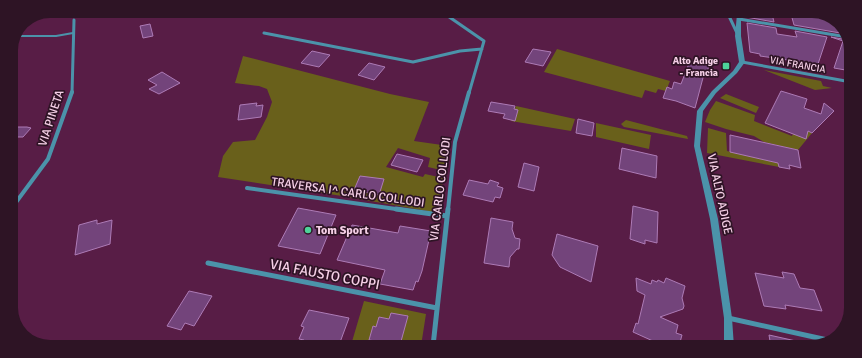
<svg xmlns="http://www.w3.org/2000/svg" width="862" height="358" viewBox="0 0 862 358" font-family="Signika,sans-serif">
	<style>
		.green { fill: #69601b }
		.building { fill: #73447b; stroke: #ad7bb6 }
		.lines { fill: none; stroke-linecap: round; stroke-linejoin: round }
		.service { stroke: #4b93aa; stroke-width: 2 }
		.minor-far2 { stroke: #4b93aa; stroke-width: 3 }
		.minor-far1 { stroke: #4b93aa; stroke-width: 4 }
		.minor { stroke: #4b93aa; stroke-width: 5 }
		.tertiary { fill: #4b93aa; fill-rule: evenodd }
		.poi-dot { fill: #4dd39a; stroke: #2e1425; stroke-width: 1.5 }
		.labels { text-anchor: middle; stroke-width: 3.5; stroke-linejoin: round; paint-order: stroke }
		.far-poi-label { font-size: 10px; font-weight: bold; fill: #f5cfe6; stroke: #2e1425; text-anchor: end }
		.far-street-label { font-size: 10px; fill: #f5cfe6; stroke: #2e1425 }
		.street-label { font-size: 12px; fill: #f5cfe6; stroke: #2e1425 }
		.poi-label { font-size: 12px; font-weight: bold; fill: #f5cfe6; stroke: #2e1425; text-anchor: start }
		.near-street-label { font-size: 14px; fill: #f5cfe6; stroke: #2e1425 }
	</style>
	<rect width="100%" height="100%" fill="#581d46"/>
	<path class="green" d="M 557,49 L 670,81 L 666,91 L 658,89 L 656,93 L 645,90 L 642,98 L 544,72 Z
		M 243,56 L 390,94 L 429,102 L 414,141 L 449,146 L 445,171 L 428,167 L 430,158 L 398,148 L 386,167 L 423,177 L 425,174 L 443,178 L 439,213 L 342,196 L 218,177 L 223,156 L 233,142 L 255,140 L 267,117 L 272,102 L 267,89 L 259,86 L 235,83 Z
		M 764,70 L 821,81 L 823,86 L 832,88 L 815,90 Z
		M 726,94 L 759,107 L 756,113 L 720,98 Z
		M 716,101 L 755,115 L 754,121 L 792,136 L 796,127 L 812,133 L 798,150 L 764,142 L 754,136 L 726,129 L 705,122 L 710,110 Z
		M 516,106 L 575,119 L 571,131 L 511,121 Z
		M 626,120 L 687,136 L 688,139 L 624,127 L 621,124 Z
		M 596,123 L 651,135 L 649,149 L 596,137 Z
		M 708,128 L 726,133 L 727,151 L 778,163 L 779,167 L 707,153 Z
		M 364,301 L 426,314 L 421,346 L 351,345 Z"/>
	<path class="building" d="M 746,14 L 772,14 L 774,22 L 746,17 Z
		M 791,14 L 829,19 L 837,22 L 843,27 L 846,34 L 794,25 Z
		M 747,23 L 776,28 L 777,34 L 797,37 L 795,31 L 827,37 L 817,67 L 802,64 L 802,62 L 760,56 L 760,54 L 750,52 Z
		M 150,24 L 153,36 L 143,38 L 140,26 Z
		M 831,37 L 848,40 L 851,47 L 851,71 L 834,68 L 843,41 Z
		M 533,49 L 551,52 L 543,66 L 525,62 Z
		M 312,51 L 330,55 L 319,67 L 301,63 Z
		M 690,61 L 709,66 L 706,74 L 704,74 L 695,108 L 676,101 L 663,98 L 667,87 L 672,89 L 674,82 L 681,84 Z
		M 369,63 L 385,67 L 374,80 L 358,75 Z
		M 162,72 L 180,83 L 159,94 L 149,89 L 157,85 L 148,80 Z
		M 781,91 L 807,99 L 804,108 L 821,114 L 824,103 L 834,111 L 812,133 L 808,131 L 806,139 L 765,123 Z
		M 491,102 L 515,106 L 514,109 L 518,110 L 515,121 L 503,118 L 505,114 L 488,111 Z
		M 257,103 L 256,106 L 263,105 L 261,117 L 238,120 L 240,105 Z
		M 578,119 L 594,123 L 592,136 L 576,133 Z
		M 11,127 L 27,127 L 31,128 L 23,137 L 11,137 Z
		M 730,135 L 798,150 L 801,168 L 789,165 L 790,169 L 779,167 L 778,163 L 730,152 Z
		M 622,148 L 657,156 L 656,178 L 619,169 Z
		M 397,154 L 423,160 L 417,172 L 391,165 Z
		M 524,163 L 539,167 L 534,191 L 518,187 Z
		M 360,176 L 384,179 L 379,195 L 354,190 Z
		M 469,180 L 488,184 L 490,180 L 499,183 L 497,186 L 503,188 L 500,198 L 495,197 L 493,202 L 463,195 Z
		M 633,206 L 658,212 L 657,243 L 645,240 L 645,244 L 630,239 Z
		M 298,208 L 336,215 L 320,254 L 278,246 Z
		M 491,218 L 513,222 L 512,229 L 515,238 L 520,239 L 519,249 L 517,249 L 510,257 L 509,267 L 484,263 Z
		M 97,220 L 97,224 L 112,220 L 110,244 L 75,255 L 79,225 Z
		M 352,225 L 398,233 L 400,226 L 431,231 L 422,271 L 418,282 L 416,281 L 413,290 L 380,284 L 385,270 L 337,260 Z
		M 557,234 L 598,246 L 591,282 L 560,267 L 552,255 Z
		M 782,272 L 794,274 L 800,288 L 814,290 L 822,311 L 785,305 L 786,309 L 764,306 L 755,273 L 784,278 Z
		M 636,278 L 651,284 L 652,280 L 657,282 L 658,280 L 664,283 L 666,278 L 685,286 L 682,298 L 684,306 L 683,309 L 660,317 L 678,325 L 676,333 L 682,335 L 679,346 L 664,346 L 633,332 L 636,323 L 638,324 L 645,295 L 637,291 Z
		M 189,291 L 212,296 L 194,326 L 185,323 L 181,330 L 167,326 Z
		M 309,310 L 349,318 L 339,345 L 302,345 L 304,340 L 299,339 L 304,327 L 301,326 Z
		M 391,313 L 408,316 L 400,345 L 369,340 L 373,326 L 376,327 L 379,317 L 389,319 Z
		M 769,335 L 805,343 L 805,347 L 771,347 Z"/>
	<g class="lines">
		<path class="service" d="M 16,36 L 56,36 L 73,33"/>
		<path class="minor-far2" d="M 442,12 L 484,41 L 469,93
			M 728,14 L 738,35
			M 739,19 L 847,37
			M 264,33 L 413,62 L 460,51 L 482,49
			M 742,62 L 851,82
			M 72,93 L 74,20"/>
		<path class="minor-far1" d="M 247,188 L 403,210
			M 11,209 L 48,159 L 72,92
			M 448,210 L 455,142 L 469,92"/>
		<path class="minor" d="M 396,209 L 447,216
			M 208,263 L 437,308
			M 728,318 L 832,341
			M 433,346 L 448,209"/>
		<path class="tertiary" d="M 737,14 L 741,14 L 741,36 L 745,62 L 737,73 L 716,93 L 703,111 L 700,146 L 718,219 L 732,318 L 734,347 L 724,347 L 724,318 L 710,219 L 694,146 L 697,111 L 712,91 L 733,71 L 739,62 L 735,36 Z"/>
	</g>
	<g class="poi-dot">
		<rect x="722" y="62" width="8" height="8" rx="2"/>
		<circle cx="308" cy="230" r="4"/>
	</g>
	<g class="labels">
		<g class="far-poi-label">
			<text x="718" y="64">Alto Adige<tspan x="718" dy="12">- Francia</tspan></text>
		</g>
		<g class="far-street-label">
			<text transform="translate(798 64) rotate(10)" y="4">VIA FRANCIA</text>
		</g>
		<g class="street-label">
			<text transform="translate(51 118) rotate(-72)" y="4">VIA PINETA</text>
			<text transform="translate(440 189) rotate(-83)" y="4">VIA CARLO COLLODI</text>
			<text transform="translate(348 192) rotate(8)" y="4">TRAVERSA I^ CARLO COLLODI</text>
			<text transform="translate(720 194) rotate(78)" y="4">VIA ALTO ADIGE</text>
		</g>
		<g class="poi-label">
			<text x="316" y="234">Tom Sport</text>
		</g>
		<g class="near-street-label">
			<text transform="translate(325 274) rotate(11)" y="5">VIA FAUSTO COPPI</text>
		</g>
	</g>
	<path d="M0 0H862V358H0ZM50 18H812A32 32 0 0 1 844 50V308A32 32 0 0 1 812 340H50A32 32 0 0 1 18 308V50A32 32 0 0 1 50 18Z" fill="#2e1425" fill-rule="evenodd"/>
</svg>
